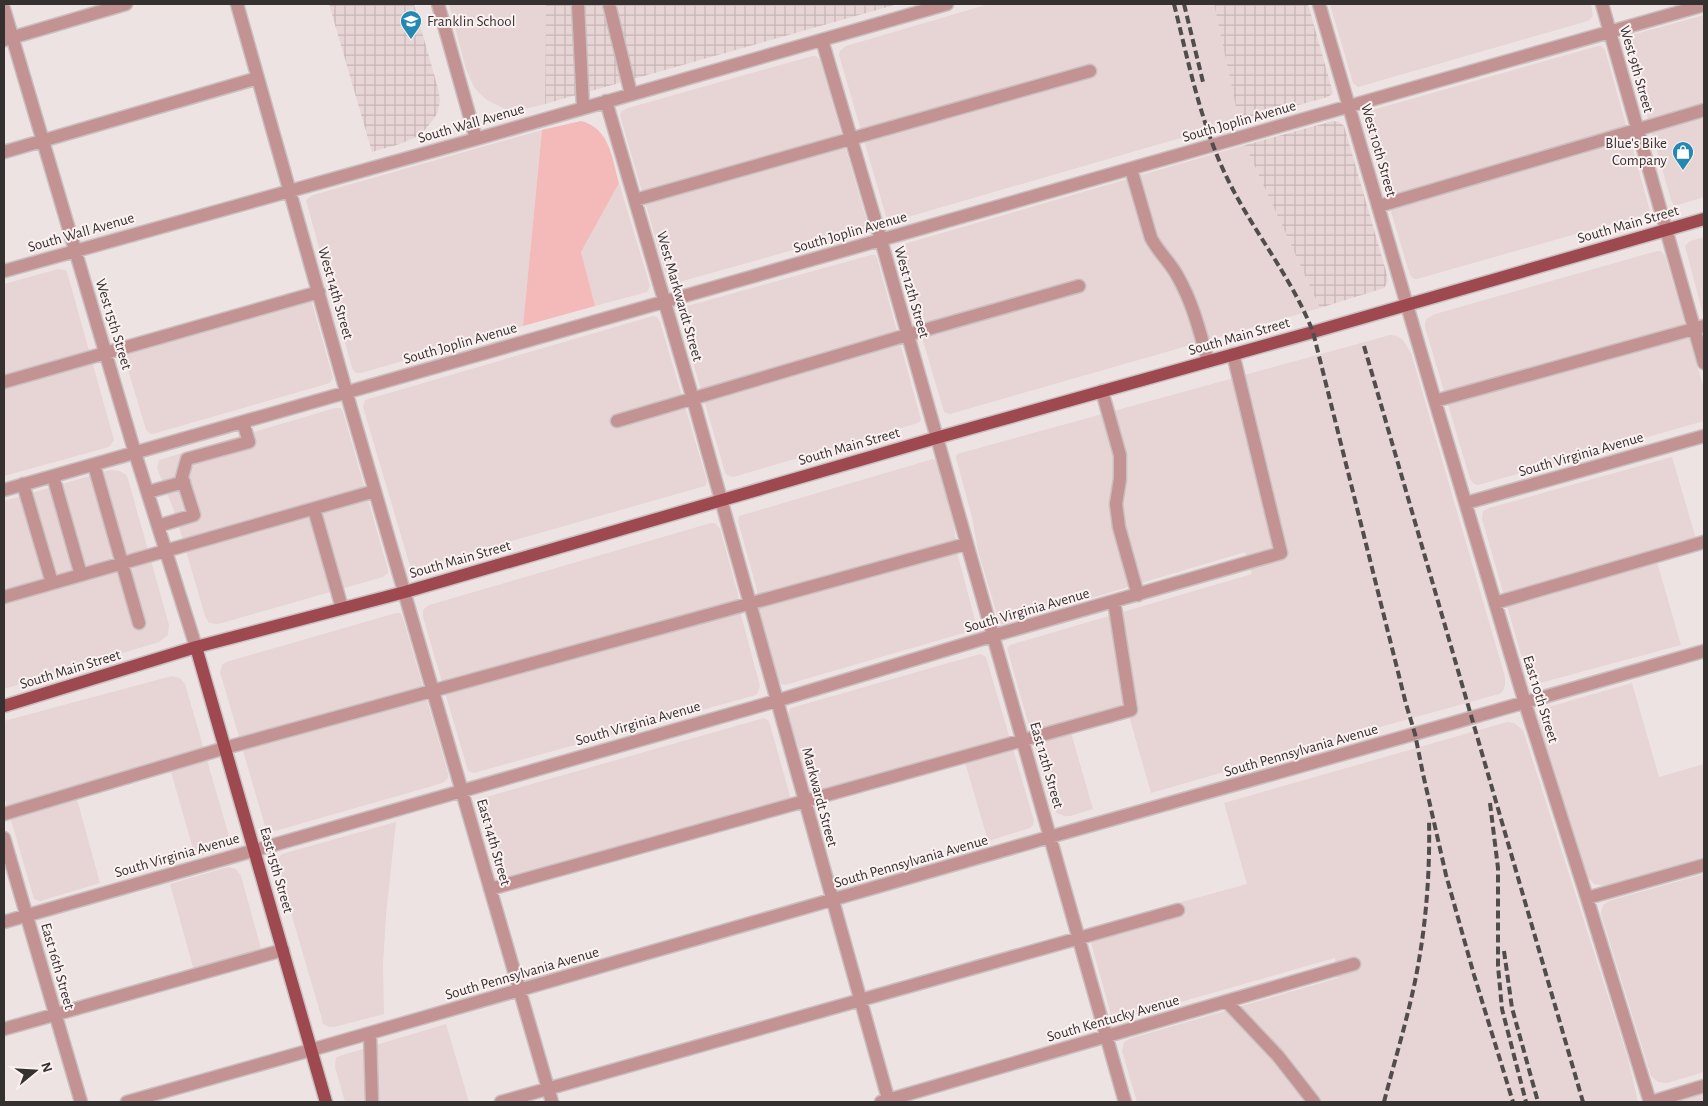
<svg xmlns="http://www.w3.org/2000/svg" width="1708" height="1106" viewBox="0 0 1708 1106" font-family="'Alegreya Sans',sans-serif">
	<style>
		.built { fill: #e7d4d4 }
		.industrial { fill: url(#industrial-grid) }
		.green { fill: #f4b9b9 }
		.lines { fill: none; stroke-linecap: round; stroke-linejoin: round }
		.minor-casing { stroke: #c9bfbf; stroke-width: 15 }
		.major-casing { stroke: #c9bfbf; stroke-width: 15 }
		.minor { stroke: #c39293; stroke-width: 12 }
		.major { stroke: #9d494f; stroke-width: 12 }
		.rail { stroke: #524d4d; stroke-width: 4; stroke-dasharray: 8 4; stroke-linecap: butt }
		.labels { text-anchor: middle; stroke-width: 4; stroke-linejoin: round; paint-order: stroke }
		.poi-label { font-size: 15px; fill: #353131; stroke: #fbf1f1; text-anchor: start }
		.street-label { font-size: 15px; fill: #353131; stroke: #fbf1f1 }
	</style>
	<defs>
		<pattern id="industrial-grid" width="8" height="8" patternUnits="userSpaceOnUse" patternTransform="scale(1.25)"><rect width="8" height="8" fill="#e7d4d4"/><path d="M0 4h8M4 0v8" fill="none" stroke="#c7b6b6"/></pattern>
	</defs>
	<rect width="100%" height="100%" fill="#eee3e3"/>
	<path class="built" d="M 449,4 L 546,4 L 545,104 L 525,109 L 505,109 L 487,100 L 480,94 L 474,87 L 466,69 Z
		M 989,4 L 1214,4 L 1239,121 L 894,221 L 890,220 L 886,216 L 839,55 L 840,51 L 846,46 Z
		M 1330,4 L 1591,4 L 1593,16 L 1588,21 L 1358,87 L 1353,83 Z
		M 1704,15 L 1704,197 L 1678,205 L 1674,205 L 1671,200 L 1627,45 L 1627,40 L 1632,35 Z
		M 1598,46 L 1601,46 L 1605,50 L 1650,211 L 1646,214 L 1417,279 L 1414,279 L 1410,275 L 1363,118 L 1363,115 L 1369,111 Z
		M 812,56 L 816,56 L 820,60 L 867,222 L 866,226 L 861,231 L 672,284 L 667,278 L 621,119 L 620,115 L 622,111 L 628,108 Z
		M 542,130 L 523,326 L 361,373 L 356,373 L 352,368 L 306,200 L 313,195 Z
		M 1245,145 L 1320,308 L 950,414 L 944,412 L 897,252 L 901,245 Z
		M 619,183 L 650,286 L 647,292 L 595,306 L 581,252 Z
		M 1704,237 L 1704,318 L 1685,246 L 1690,241 Z
		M 1657,251 L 1661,251 L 1665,256 L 1704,389 L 1704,421 L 1478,485 L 1474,484 L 1470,479 L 1425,327 L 1425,322 L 1428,318 L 1435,314 Z
		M 871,255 L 875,255 L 877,258 L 921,420 L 918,423 L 733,477 L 727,475 L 725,472 L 679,315 L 679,312 L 684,307 Z
		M 58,269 L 65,270 L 67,272 L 114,440 L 109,447 L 4,476 L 4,284 Z
		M 308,289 L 333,378 L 330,383 L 156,433 L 151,434 L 146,430 L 120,343 Z
		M 653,316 L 657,317 L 660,322 L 707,481 L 705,486 L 417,568 L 413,568 L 410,566 L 363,407 L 365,400 Z
		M 1390,335 L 1397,336 L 1403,340 L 1411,353 L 1505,677 L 1505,685 L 1503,691 L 1499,694 L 1387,725 L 1151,793 L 1127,709 L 1069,726 L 1093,809 L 1070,816 L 1064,816 L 1057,813 L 1052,808 L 1007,648 L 1010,645 L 1252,574 L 1245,552 L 1004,624 L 1001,624 L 999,621 L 978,551 L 972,517 L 956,458 L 957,454 Z
		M 335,408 L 341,408 L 343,412 L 388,570 L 388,573 L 383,577 L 218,624 L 209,623 L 205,616 L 175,513 L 157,468 L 159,460 Z
		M 1672,457 L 1699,549 L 1657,562 L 1681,645 L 1540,683 L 1531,680 L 1526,672 L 1482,519 L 1483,511 L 1489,508 Z
		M 933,459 L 938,463 L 953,519 L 958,556 L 976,624 L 976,627 L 974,630 L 785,685 L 781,684 L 777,676 L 758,609 L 757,590 L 738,521 L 739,516 Z
		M 110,470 L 120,471 L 126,475 L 128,479 L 169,625 L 168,635 L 159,642 L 4,689 L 4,501 Z
		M 711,523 L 715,523 L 720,529 L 738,594 L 741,615 L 760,686 L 758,692 L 756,695 L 474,773 L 468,771 L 423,617 L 423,611 L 425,608 L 429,605 Z
		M 396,613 L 400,613 L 403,618 L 448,773 L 448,778 L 443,783 L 275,831 L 268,829 L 265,826 L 220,672 L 222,665 L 226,662 Z
		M 980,654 L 986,657 L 1034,821 L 1033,825 L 1030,828 L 988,841 L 964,759 L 815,802 L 788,714 L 791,708 Z
		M 172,676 L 180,678 L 185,684 L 229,836 L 229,845 L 226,848 L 195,856 L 171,772 L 77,799 L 100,883 L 40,901 L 34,899 L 4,796 L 4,721 Z
		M 1632,683 L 1659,777 L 1704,764 L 1704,857 L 1606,885 L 1599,885 L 1594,884 L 1586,875 L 1539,720 L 1540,715 L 1545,708 Z
		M 764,718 L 769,721 L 793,807 L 502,891 L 477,804 L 479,799 Z
		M 1507,722 L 1514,723 L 1523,730 L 1628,1059 L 1638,1102 L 1137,1102 L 1122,1051 L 1124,1042 L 1129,1039 L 1338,978 L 1335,958 L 1117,1020 L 1111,1015 L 1087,928 L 1247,884 L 1224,803 Z
		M 396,822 L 386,915 L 383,964 L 384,1014 L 334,1027 L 329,1027 L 323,1024 L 322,1019 L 277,865 L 277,860 L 282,854 Z
		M 228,867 L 236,869 L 241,876 L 264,959 L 196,978 L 170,884 Z
		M 1704,874 L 1704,1072 L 1667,1083 L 1658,1082 L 1651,1076 L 1601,914 L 1602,909 L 1603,905 L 1609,901 Z
		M 446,1024 L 469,1102 L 345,1102 L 335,1067 L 336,1057 Z
		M 1704,1091 L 1704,1102 L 1667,1102 Z"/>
	<path class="industrial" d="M 329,4 L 414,4 L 438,88 L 440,100 L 438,112 L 432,121 L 425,130 L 416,137 L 400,144 L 372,152 Z
		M 546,4 L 898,4 L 545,104 Z
		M 1214,4 L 1308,4 L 1333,93 L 1328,97 L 1239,121 Z
		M 1333,121 L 1339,122 L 1344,126 L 1386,271 L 1388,281 L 1384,288 L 1378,290 L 1320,308 L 1245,145 Z"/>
	<path class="green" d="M 581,121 C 610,128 612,159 619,183 L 581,252 L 595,306 L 523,326 L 542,130 Z"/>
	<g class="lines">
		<g class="minor-casing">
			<path id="minor" d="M 237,4 L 350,405 L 552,1102
				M 438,4 L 476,139
				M 578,4 L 583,108
				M 609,4 L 631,94
				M 1319,4 L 1435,401 L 1525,703 L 1587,898 L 1650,1102
				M 1602,4 L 1704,363
				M 4,9 L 135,453 L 196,647
				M 4,40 L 126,4
				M 822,40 L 881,240 L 1125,1102
				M 606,101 L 693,399 L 889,1102
				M 4,152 L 258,78
				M 1131,169 L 1151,238 C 1159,253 1171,263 1178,277 C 1193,303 1200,333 1208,361
				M 635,200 L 1090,71
				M 1379,206 L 1704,110
				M 4,271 L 476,139 L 947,4
				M 4,382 L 319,292
				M 1102,391 L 1120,455 L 1120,479 L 1116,504 L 1119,527 L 1138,595
				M 1435,401 L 1704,326
				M 617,421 L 907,335 L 1079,286
				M 94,465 L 139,623
				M 53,476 L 81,575
				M 23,484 L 52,583
				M 4,490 L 1704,5
				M 148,492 L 184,482
				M 1466,503 L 1704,436
				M 314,509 L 342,608
				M 158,526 L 194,515 L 182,477 L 187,459 L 249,442 L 243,422
				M 4,597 L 375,491
				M 1495,603 L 1704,542
				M 4,814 L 225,748 L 966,544
				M 4,838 L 81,1102
				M 490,889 L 1131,710 L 1114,601
				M 1587,898 L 1704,865
				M 4,922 L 776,701 L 992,636 L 1281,553 L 1233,354
				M 1227,1002 L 1278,1056 L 1314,1102
				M 4,1029 L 283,950
				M 370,1034 L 372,1102
				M 127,1102 C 434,1016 740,926 1046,838 C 1266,775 1485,715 1704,651
				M 501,1102 L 1178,910
				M 881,1102 L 1354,964
				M 1651,1102 L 1704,1086"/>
		</g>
		<g class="major-casing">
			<path id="major" d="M 196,647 L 326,1102
				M 4,706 L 196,647 L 405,592 L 936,438 L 1313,332 L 1704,219"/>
		</g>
		<use href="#minor" class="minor"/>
		<use href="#major" class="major"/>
		<path class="rail" d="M 1174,4 C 1189,64 1201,126 1229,182 C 1255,234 1292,278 1313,332 L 1406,704 L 1415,734 L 1423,774 L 1446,875 L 1474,975 L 1513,1102
			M 1184,4 L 1203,82
			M 1364,346 L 1583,1102
			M 1490,803 L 1498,868 L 1498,966 L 1502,1009 L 1526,1102
			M 1504,951 L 1512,1008 L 1538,1102
			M 1384,1102 C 1396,1055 1411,1008 1419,960 C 1427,914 1430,865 1429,819"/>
	</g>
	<defs>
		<g id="school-pin" transform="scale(1.125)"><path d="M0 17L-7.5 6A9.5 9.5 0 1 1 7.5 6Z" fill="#2488b2" stroke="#fbf1f1"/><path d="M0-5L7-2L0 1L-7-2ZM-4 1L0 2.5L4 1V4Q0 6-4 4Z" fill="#fff"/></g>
		<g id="shop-pin" transform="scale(1.125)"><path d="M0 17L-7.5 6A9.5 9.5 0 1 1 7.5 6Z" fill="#2488b2" stroke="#fbf1f1"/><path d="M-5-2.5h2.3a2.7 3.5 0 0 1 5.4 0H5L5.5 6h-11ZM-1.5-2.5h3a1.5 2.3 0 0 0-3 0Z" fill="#fff"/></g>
	</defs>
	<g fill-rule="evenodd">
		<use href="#school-pin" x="411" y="21"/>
		<use href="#shop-pin" x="1683" y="152"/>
	</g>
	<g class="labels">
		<g class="poi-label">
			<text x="427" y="26">Franklin School</text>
			<text x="1667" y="148" text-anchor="end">Blue's Bike<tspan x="1667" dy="17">Company</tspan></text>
		</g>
		<g class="street-label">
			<text transform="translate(1637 69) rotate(74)" y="5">West 9th Street</text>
			<text transform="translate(1239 121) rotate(-16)" y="5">South Joplin Avenue</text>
			<text transform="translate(471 123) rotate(-16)" y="5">South Wall Avenue</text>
			<text transform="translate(1379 150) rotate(74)" y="5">West 10th Street</text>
			<text transform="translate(1628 224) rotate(-16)" y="5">South Main Street</text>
			<text transform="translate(81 232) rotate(-16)" y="5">South Wall Avenue</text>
			<text transform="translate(850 232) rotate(-16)" y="5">South Joplin Avenue</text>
			<text transform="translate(912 292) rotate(74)" y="5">West 12th Street</text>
			<text transform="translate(336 293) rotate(74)" y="5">West 14th Street</text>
			<text transform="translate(680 296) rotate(74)" y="5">West Markwardt Street</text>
			<text transform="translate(114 324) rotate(73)" y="5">West 15th Street</text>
			<text transform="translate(1239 336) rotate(-16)" y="5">South Main Street</text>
			<text transform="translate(460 343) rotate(-16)" y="5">South Joplin Avenue</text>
			<text transform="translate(849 446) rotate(-16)" y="5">South Main Street</text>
			<text transform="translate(1581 454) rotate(-16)" y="5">South Virginia Avenue</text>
			<text transform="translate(460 559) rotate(-16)" y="5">South Main Street</text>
			<text transform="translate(1027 610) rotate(-16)" y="5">South Virginia Avenue</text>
			<text transform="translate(70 669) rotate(-17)" y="5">South Main Street</text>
			<text transform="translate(1541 699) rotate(73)" y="5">East 10th Street</text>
			<text transform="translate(638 723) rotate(-16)" y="5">South Virginia Avenue</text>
			<text transform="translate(1301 750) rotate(-16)" y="5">South Pennsylvania Avenue</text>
			<text transform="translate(1047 765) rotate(74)" y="5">East 12th Street</text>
			<text transform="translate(820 797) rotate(75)" y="5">Markwardt Street</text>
			<text transform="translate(494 842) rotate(74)" y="5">East 14th Street</text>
			<text transform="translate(177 855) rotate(-16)" y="5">South Virginia Avenue</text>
			<text transform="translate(911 861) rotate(-16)" y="5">South Pennsylvania Avenue</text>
			<text transform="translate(277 870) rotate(74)" y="5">East 15th Street</text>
			<text transform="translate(58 966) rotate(74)" y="5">East 16th Street</text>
			<text transform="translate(522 973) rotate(-16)" y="5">South Pennsylvania Avenue</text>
			<text transform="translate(1113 1018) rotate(-16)" y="5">South Kentucky Avenue</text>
		</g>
	</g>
	<rect width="1708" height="1106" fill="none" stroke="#353131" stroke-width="10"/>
	<g transform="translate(35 1071) rotate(72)" stroke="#fbf1f1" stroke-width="4" paint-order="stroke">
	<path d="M0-4L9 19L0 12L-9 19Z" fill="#353131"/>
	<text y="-8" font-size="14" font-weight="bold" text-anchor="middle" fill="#353131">N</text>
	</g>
</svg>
